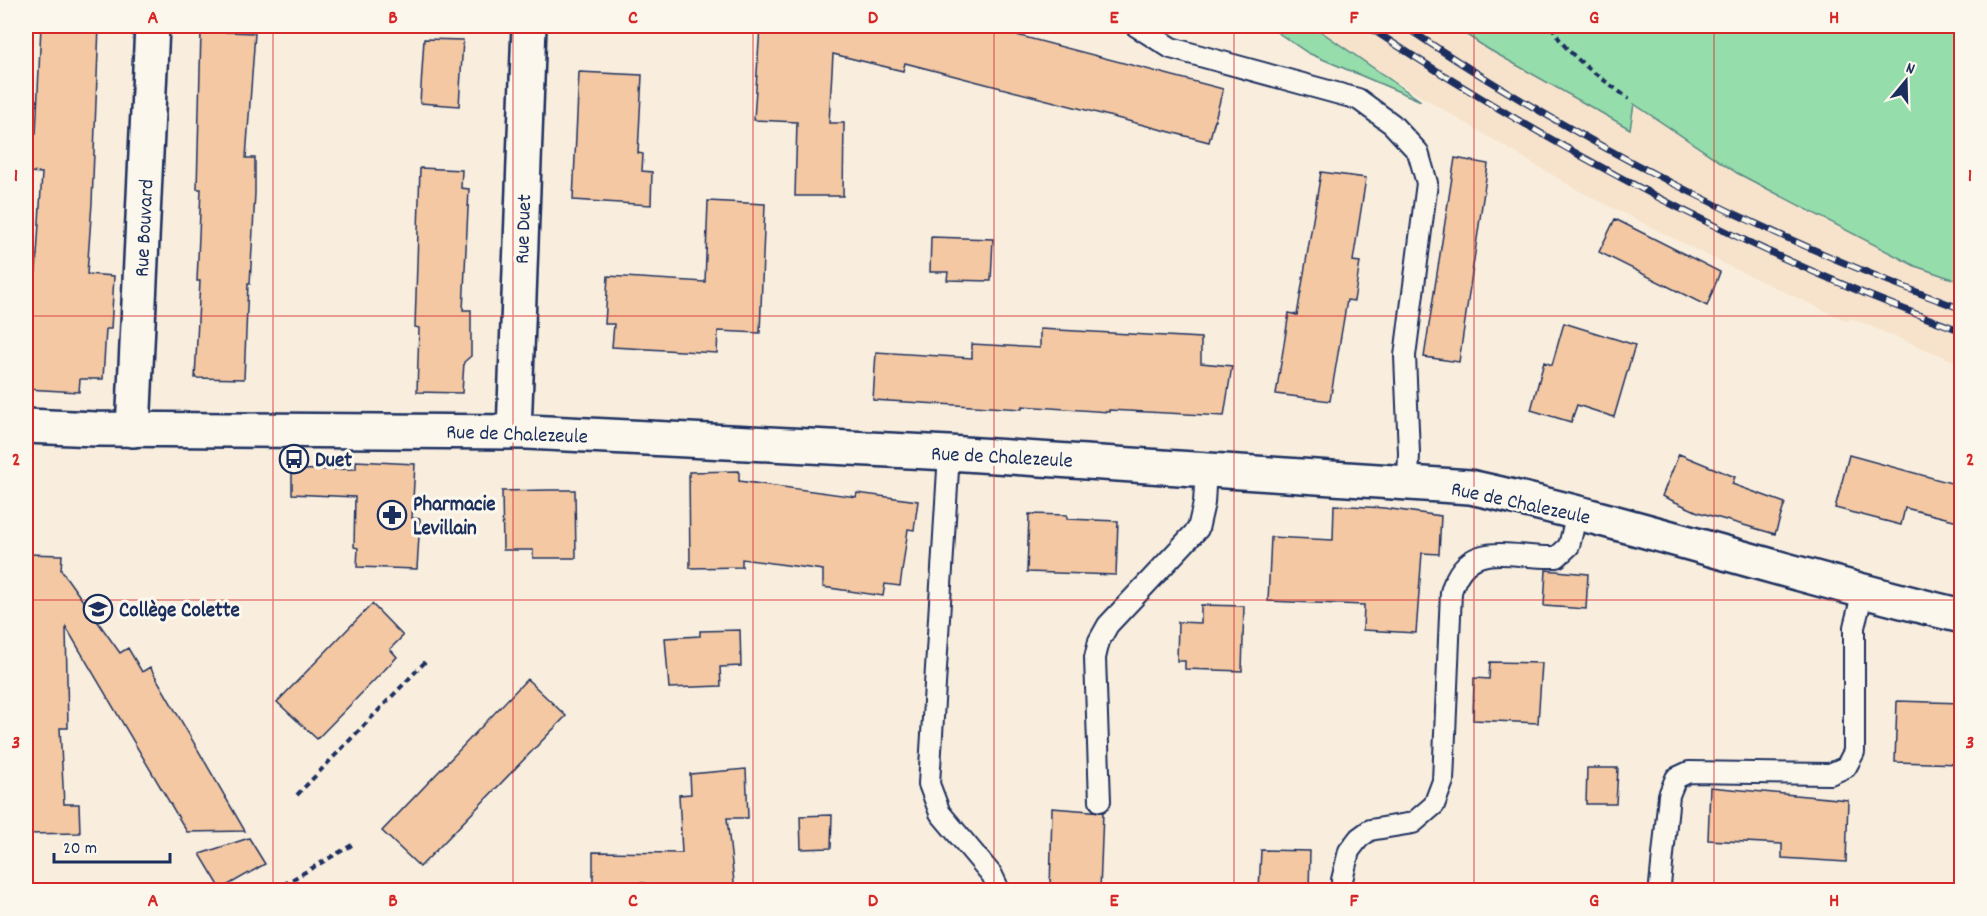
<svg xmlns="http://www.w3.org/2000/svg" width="1987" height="916" viewBox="0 0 1987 916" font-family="Dekko,sans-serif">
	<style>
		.built { fill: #f7e3cc }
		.green { fill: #95ddab; stroke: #588684; stroke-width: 1.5 }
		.building { fill: #f3c8a3; stroke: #1b2f5e; stroke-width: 1.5 }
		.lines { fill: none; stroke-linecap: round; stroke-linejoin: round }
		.lane-casing { stroke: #1b2f5e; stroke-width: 24 }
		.street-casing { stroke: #1b2f5e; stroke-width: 38 }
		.secondary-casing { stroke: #1b2f5e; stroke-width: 38 }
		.path { stroke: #1b2f5e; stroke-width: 4; stroke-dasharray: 6 4.5; stroke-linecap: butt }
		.lane { stroke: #fbf7ec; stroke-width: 20 }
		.street { stroke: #fbf7ec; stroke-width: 33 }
		.secondary { stroke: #fbf7ec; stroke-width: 33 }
		.rail-casing { stroke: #1b2f5e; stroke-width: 7 }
		.rail { stroke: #fbf7ec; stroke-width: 4.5; stroke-dasharray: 14; stroke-linecap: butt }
		.grid { fill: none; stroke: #d62828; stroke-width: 1.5; stroke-opacity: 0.55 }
		.labels { text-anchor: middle; stroke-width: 6; stroke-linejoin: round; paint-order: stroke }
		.street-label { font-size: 21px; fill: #1b2f5e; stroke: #fbf7ec }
		.poi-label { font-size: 21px; font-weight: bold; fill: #1b2f5e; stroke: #fbf7ec; text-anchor: start }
		.neatline { fill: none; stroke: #d62828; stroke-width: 2 }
		.grid-label { font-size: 20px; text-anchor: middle; font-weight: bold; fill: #d62828 }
	</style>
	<rect width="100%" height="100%" fill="#f9eedd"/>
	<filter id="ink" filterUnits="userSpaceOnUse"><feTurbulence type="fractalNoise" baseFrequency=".0167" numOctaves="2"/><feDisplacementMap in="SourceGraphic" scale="12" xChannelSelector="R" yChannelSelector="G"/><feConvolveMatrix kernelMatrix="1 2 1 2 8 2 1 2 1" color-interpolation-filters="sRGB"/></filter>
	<g filter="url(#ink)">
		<path class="built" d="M 1303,26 L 1521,26 L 1737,173 L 1915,266 L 1961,282 L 1961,364 L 1850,318 L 1849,322 L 1722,263 L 1579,191 Z"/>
		<path class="green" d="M 1268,26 L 1313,26 L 1421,101 L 1308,53 Z
			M 1453,26 L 1961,26 L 1961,282 L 1915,266 L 1737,173 L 1634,104 L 1630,129 L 1488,49 Z"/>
		<path class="building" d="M 41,26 L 99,26 L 92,203 L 87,274 L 114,276 L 111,329 L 106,329 L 103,379 L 80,379 L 79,392 L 26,389 L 26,271 L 36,272 L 42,173 L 29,172 L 31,134 L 36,134 Z
			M 760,26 L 982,26 L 1223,89 L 1209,142 L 905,63 L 903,71 L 833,54 L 829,123 L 844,123 L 843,196 L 795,196 L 797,122 L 754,120 Z
			M 201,31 L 255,33 L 246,158 L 255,158 L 255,193 L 250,284 L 248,284 L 244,379 L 195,378 L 200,281 L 197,281 L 201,189 L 197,189 Z
			M 424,39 L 463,40 L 459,106 L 420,103 Z
			M 579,72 L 642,75 L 638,153 L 643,154 L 642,171 L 652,172 L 651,205 L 573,200 Z
			M 1455,158 L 1488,164 L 1459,362 L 1424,357 Z
			M 420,168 L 462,170 L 461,188 L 469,189 L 463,310 L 471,310 L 471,356 L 464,362 L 462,393 L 417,392 L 419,328 L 415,327 Z
			M 1321,172 L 1366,178 L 1353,261 L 1360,262 L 1354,301 L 1347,300 L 1330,401 L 1276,394 L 1289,313 L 1297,315 Z
			M 708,201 L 765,204 L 760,333 L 718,331 L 717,353 L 612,347 L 614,324 L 605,324 L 608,276 L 705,282 Z
			M 1615,219 L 1720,272 L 1707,306 L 1599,252 Z
			M 931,237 L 993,239 L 991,281 L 947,280 L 948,272 L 930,272 Z
			M 1564,323 L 1635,345 L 1614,417 L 1577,405 L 1571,422 L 1531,410 L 1544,362 L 1552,365 Z
			M 1040,329 L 1201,338 L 1201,363 L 1232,366 L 1224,416 L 1109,410 L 1109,412 L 1022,406 L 1022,409 L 873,400 L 876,352 L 972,358 L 972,344 L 1040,348 Z
			M 1679,454 L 1735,477 L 1732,484 L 1785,503 L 1775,534 L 1698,512 L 1662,496 Z
			M 1849,455 L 1962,486 L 1962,522 L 1905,508 L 1901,525 L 1835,508 Z
			M 356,461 L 415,464 L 412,518 L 420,519 L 417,569 L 357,567 L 358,548 L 354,547 L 355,497 L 292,494 L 292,470 L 356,469 Z
			M 739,471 L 739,481 L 856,497 L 857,493 L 918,501 L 914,530 L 908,529 L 900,586 L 885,584 L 883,596 L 823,587 L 823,570 L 742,559 L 742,567 L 690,568 L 689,472 Z
			M 549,490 L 575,490 L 576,558 L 533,558 L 533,550 L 503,550 L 502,491 Z
			M 1334,505 L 1384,508 L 1441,516 L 1439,554 L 1422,553 L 1416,633 L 1363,630 L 1364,605 L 1268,601 L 1271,537 L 1333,540 Z
			M 1029,514 L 1067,515 L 1067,519 L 1118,521 L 1116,575 L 1027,572 Z
			M 26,554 L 62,555 L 61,570 L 120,653 L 128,648 L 142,672 L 150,667 L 245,831 L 187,832 L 66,627 L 68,728 L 60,728 L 64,804 L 79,804 L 80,833 L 26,834 Z
			M 1546,570 L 1588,574 L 1586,609 L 1544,606 Z
			M 372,604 L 403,636 L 390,649 L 397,657 L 317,739 L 277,702 Z
			M 1201,605 L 1244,606 L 1242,671 L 1185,669 L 1185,661 L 1177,661 L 1178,622 L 1201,623 Z
			M 740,630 L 741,666 L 720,667 L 721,686 L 669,688 L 665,638 L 700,636 L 700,631 Z
			M 1490,662 L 1542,663 L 1538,723 L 1473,720 L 1474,678 L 1489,679 Z
			M 527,679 L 566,716 L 420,867 L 382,831 Z
			M 1897,701 L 1962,703 L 1962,764 L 1895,762 Z
			M 1587,768 L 1618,768 L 1616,804 L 1586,804 Z
			M 746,769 L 748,818 L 727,818 L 735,891 L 646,891 L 645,883 L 593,882 L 593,852 L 682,853 L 679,795 L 691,794 L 690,774 Z
			M 1710,787 L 1848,800 L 1846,862 L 1782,858 L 1782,844 L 1708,840 Z
			M 1052,808 L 1103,812 L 1100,891 L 1050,891 Z
			M 832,815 L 831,848 L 801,849 L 800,816 Z
			M 249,838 L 265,864 L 221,889 L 200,854 Z
			M 1261,850 L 1310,851 L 1309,891 L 1259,891 Z"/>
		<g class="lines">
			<g class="lane-casing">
				<path id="lane" d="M 1136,26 L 1171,48 L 1358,99 L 1392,124 L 1418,152 L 1427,183 L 1405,356 L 1409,453 L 1408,482
					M 949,453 L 929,784 L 940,813 L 992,875 L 999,890
					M 1100,801 L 1095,658 L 1099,641 L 1108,625 L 1198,529 L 1204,503 L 1206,469
					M 1343,890 L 1342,880 L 1349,851 L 1359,838 L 1370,830 L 1413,823 L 1434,805 L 1443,781 L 1451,592 C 1467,536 1512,559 1557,557 L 1569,546 L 1577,513
					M 1662,890 L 1660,885 L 1669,795 L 1676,778 L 1689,772 L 1830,774 L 1846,767 L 1854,752 L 1854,627 L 1863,592"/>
			</g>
			<g class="street-casing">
				<path id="street" d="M 133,430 L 152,26"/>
			</g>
			<g class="secondary-casing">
				<path id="secondary" d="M 26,426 L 96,429 L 527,432 L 949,453 L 1470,487 C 1635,523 1796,577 1962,616
					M 514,432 L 529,26"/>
			</g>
			<path class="path" d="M 1552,26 C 1563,54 1605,80 1629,99
				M 297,795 L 426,661
				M 274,890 L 352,845"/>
			<use href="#lane" class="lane"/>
			<use href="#street" class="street"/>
			<use href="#secondary" class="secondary"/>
			<g class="rail-casing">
				<path id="rail" d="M 1367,26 C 1554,149 1751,255 1962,331
					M 1404,26 C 1575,141 1767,238 1962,309"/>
			</g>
			<use href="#rail" class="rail"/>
		</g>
	</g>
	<path class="grid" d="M 273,26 L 273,890M 513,26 L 513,890M 753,26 L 753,890M 994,26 L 994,890M 1234,26 L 1234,890M 1474,26 L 1474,890M 1714,26 L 1714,890M 26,316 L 1962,316M 26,600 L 1962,600"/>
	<defs>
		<g id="bus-ring" transform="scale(1.5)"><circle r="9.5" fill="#fbf7ec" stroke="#1b2f5e" stroke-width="1.5"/><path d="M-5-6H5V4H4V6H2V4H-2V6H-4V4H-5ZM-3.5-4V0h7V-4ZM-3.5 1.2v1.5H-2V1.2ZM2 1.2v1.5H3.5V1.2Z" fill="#1b2f5e"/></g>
		<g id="pharmacy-ring" transform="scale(1.5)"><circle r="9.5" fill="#fbf7ec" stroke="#1b2f5e" stroke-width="1.5"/><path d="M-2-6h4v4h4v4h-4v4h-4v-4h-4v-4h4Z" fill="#1b2f5e"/></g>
		<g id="school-ring" transform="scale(1.5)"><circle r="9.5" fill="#fbf7ec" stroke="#1b2f5e" stroke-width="1.5"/><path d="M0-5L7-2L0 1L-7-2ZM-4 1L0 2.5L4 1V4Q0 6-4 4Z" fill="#1b2f5e"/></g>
	</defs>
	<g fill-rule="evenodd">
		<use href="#bus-ring" x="294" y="459"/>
		<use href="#pharmacy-ring" x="392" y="515"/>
		<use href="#school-ring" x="98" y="609"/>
	</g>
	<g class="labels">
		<g class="street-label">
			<text transform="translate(143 228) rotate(-87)" y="7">Rue Bouvard</text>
			<text transform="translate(522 229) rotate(-88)" y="7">Rue Duet</text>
			<text transform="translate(517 433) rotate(2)" y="7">Rue de Chalezeule</text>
			<text transform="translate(1002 456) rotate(3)" y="7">Rue de Chalezeule</text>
			<text transform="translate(1521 502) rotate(12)" y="7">Rue de Chalezeule</text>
		</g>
		<g class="poi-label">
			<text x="315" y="466">Duet</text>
			<text x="413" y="510">Pharmacie<tspan x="413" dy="24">Levillain</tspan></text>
			<text x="119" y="616">Collège Colette</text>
		</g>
	</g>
	<rect width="1987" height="916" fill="none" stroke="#fbf7ec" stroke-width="66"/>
	<g transform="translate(1906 81) rotate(19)" stroke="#fbf7ec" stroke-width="4.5" paint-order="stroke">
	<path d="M0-4.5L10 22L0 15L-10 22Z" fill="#1b2f5e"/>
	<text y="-9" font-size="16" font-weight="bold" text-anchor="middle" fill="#1b2f5e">N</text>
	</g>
	<path d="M54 853v9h116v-9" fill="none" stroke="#1b2f5e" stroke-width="3"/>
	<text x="63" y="853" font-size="18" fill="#1b2f5e" stroke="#fbf7ec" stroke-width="4.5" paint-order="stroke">20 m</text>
	<rect x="33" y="33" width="1921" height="850" class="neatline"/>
	<g class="grid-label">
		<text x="153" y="23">A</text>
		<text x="393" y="23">B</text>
		<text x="633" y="23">C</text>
		<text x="873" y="23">D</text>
		<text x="1114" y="23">E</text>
		<text x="1354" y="23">F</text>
		<text x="1594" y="23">G</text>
		<text x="1834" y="23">H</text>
		<text x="16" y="181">1</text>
		<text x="1970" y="181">1</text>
		<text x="16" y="465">2</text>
		<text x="1970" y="465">2</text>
		<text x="16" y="748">3</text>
		<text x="1970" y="748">3</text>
		<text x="153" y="906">A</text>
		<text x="393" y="906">B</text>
		<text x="633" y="906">C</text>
		<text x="873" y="906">D</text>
		<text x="1114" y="906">E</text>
		<text x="1354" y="906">F</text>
		<text x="1594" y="906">G</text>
		<text x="1834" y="906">H</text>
	</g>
</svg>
